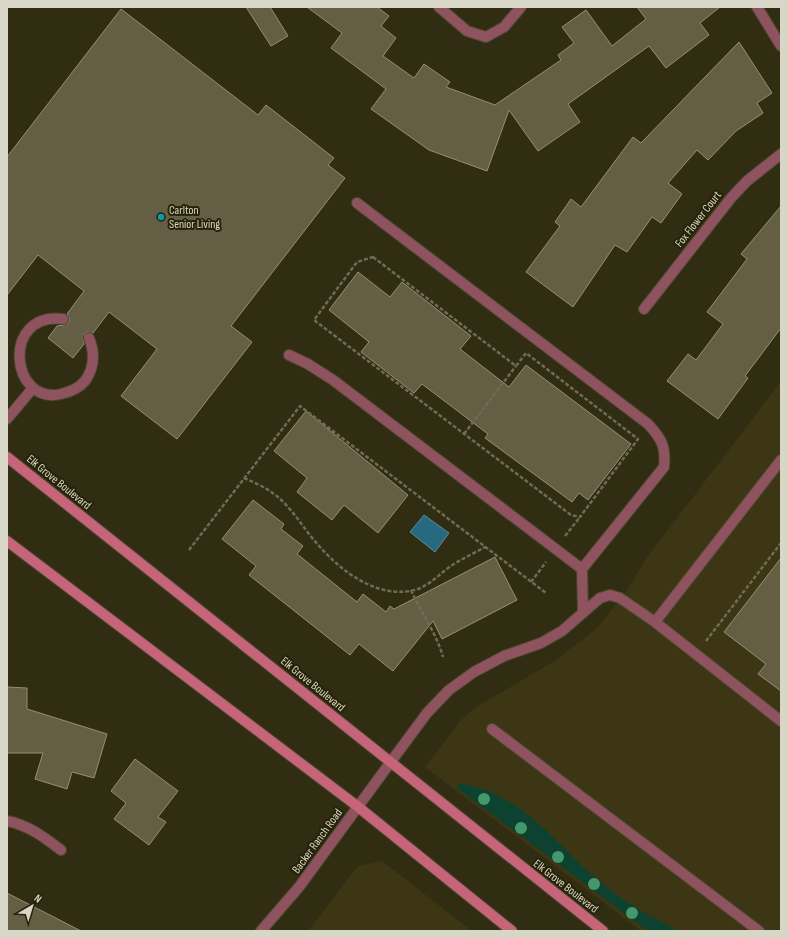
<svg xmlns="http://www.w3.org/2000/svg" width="788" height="938" viewBox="0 0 788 938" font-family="'Sofia Sans Condensed',sans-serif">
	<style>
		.built { fill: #3c3614 }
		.green { fill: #0c422f }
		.water { fill: #276980; stroke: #5c8a95 }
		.building { fill: #645f44; stroke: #959073 }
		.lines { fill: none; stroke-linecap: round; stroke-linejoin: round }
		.service-casing { stroke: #4c4830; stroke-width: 12 }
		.minor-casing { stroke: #4c4830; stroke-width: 12 }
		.tertiary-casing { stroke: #4c4830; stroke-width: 12 }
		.secondary-casing { stroke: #4c4830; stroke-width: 12 }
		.path { stroke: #6f6c56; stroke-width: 2.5; stroke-dasharray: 4 2; stroke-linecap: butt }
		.service { stroke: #8f525f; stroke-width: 10 }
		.minor { stroke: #8f525f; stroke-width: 10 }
		.tertiary { stroke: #8f525f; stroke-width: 10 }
		.secondary { stroke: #c6657a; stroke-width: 10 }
		.tree { fill: #44986d }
		.culture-dot { fill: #0f9aa8; stroke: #272309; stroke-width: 1.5 }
		.labels { text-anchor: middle; stroke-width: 4; stroke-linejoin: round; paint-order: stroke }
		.poi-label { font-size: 12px; fill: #d8d6c6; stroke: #272309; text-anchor: start }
		.street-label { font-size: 12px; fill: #d8d6c6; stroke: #272309 }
	</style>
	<rect width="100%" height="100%" fill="#312d13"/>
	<path class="built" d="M 781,381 L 781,931 L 641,931 L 425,767 L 461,720 L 475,708 L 556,660 L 596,629 L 623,596 L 646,559 Z
		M 382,861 L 472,931 L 308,931 L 358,866 Z"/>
	<path class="green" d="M 460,783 L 489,791 L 518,807 L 548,832 L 589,873 L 615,894 L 648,915 L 679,931 L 648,931 L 456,787 Z"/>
	<path class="water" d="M 424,515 L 449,533 L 435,552 L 410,532 Z"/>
	<path class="building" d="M 246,7 L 270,7 L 288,36 L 271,46 Z
		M 307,7 L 377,7 L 389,16 L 381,26 L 396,38 L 383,56 L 414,78 L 424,64 L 450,82 L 446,87 L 495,105 L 561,60 L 558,55 L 574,43 L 562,27 L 586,10 L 612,46 L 646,19 L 637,7 L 720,7 L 700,23 L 709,35 L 666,68 L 649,46 L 568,104 L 580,122 L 538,151 L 509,110 L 487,171 L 429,150 L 371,109 L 386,89 L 331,48 L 342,33 Z
		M 121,9 L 258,115 L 266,105 L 334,158 L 328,165 L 345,178 L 231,326 L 252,342 L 177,439 L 121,396 L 157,349 L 109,312 L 93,333 L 87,332 L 84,334 L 84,344 L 73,358 L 48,338 L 57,326 L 64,325 L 69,322 L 69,318 L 67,314 L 84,291 L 38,255 L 7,295 L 7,157 Z
		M 739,42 L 772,93 L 757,103 L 763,113 L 736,131 L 708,160 L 697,150 L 668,183 L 682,194 L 661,223 L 652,217 L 627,252 L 615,245 L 573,307 L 526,272 L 560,226 L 555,222 L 571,199 L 581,207 L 633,137 L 641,143 Z
		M 781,206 L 781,328 L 745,376 L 748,378 L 718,419 L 667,381 L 688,354 L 696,360 L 723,324 L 707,312 L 747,259 L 741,254 Z
		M 358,272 L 390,297 L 402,282 L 471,336 L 460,349 L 509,387 L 526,365 L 631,444 L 588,500 L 579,493 L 572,502 L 485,438 L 488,434 L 422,384 L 414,393 L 361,352 L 369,342 L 329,310 Z
		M 306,411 L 408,495 L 378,533 L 344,505 L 332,520 L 297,492 L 307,478 L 274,451 Z
		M 253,500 L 284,524 L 281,529 L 303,546 L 297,554 L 357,602 L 363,594 L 386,612 L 390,606 L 394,609 L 495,557 L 517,600 L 442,639 L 433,621 L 393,671 L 359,644 L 350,655 L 249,575 L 256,566 L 222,539 Z
		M 781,558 L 781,691 L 758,674 L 766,664 L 724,632 Z
		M 7,687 L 27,688 L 27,709 L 107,734 L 94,778 L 72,772 L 67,789 L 35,779 L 43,753 L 7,753 Z
		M 135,759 L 178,791 L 158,817 L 166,822 L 149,845 L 114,819 L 126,803 L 111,791 Z
		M 7,893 L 81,931 L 7,931 Z"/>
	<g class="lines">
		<g class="service-casing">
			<path id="service" d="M 63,319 C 0,312 11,406 61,394 C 70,392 79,388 85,381 C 95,367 95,353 89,338
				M 289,355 L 308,364 L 333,380 L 582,569 L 664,467 C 666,447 662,439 648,424 L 357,203
				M 7,419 L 33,388
				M 582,569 L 583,613
				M 655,622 L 781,460
				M 492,729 L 759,931
				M 390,763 L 427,713 L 449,690 L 474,672 L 504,656 L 541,643 L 562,631 L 600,598 L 610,595 L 620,598 L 655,622 L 781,721"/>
		</g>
		<g class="minor-casing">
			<path id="minor" d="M 439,7 L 467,31 L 486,37 L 504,27 L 521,7
				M 757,7 L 781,46
				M 644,309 L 731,198 L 747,181 L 781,154
				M 7,821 C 28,825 44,837 61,850"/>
		</g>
		<g class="tertiary-casing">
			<path id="tertiary" d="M 261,931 L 299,887 L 390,763"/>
		</g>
		<g class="secondary-casing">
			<path id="secondary" d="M 7,457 L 603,931
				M 7,541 L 357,806 L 512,931"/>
		</g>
		<path class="path" d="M 373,257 L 516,366 L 526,353 L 638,439 L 580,517 L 571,515 L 314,320 L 357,262 Z
			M 464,434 L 516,366
			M 244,478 C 256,483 269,489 279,498 C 295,512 305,531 320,547 C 343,573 381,601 418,589 C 430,584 438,576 448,568 C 459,560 473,554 485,547
			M 565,536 L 580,517
			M 189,550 L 300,406 L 546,593
			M 531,582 L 546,562
			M 411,590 C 421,613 436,632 443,657
			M 706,641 L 781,543"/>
		<use href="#service" class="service"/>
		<use href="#minor" class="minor"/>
		<use href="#tertiary" class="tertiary"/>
		<use href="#secondary" class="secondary"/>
	</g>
	<g class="tree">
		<circle cx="484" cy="799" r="6"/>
		<circle cx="521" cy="828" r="6"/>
		<circle cx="558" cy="857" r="6"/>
		<circle cx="594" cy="884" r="6"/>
		<circle cx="632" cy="913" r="6"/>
	</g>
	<circle class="culture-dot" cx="161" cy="217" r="4"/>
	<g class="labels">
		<g class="poi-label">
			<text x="169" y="214">Carlton<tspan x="169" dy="14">Senior Living</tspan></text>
		</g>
		<g class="street-label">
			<text transform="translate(698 219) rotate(-52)" y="4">Fox Flower Court</text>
			<text transform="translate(59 482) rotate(39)" y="4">Elk Grove Boulevard</text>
			<text transform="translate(313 684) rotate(39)" y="4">Elk Grove Boulevard</text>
			<text transform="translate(317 841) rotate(-54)" y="4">Backer Ranch Road</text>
			<text transform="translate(566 886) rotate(38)" y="4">Elk Grove Boulevard</text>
		</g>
	</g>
	<rect width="788" height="938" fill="none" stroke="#d8d6c6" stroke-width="16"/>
	<g transform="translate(32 906) rotate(38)" stroke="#272309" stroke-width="3" paint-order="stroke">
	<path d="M0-3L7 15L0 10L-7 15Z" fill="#d8d6c6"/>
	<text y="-6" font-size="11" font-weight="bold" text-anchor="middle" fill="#d8d6c6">N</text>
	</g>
</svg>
